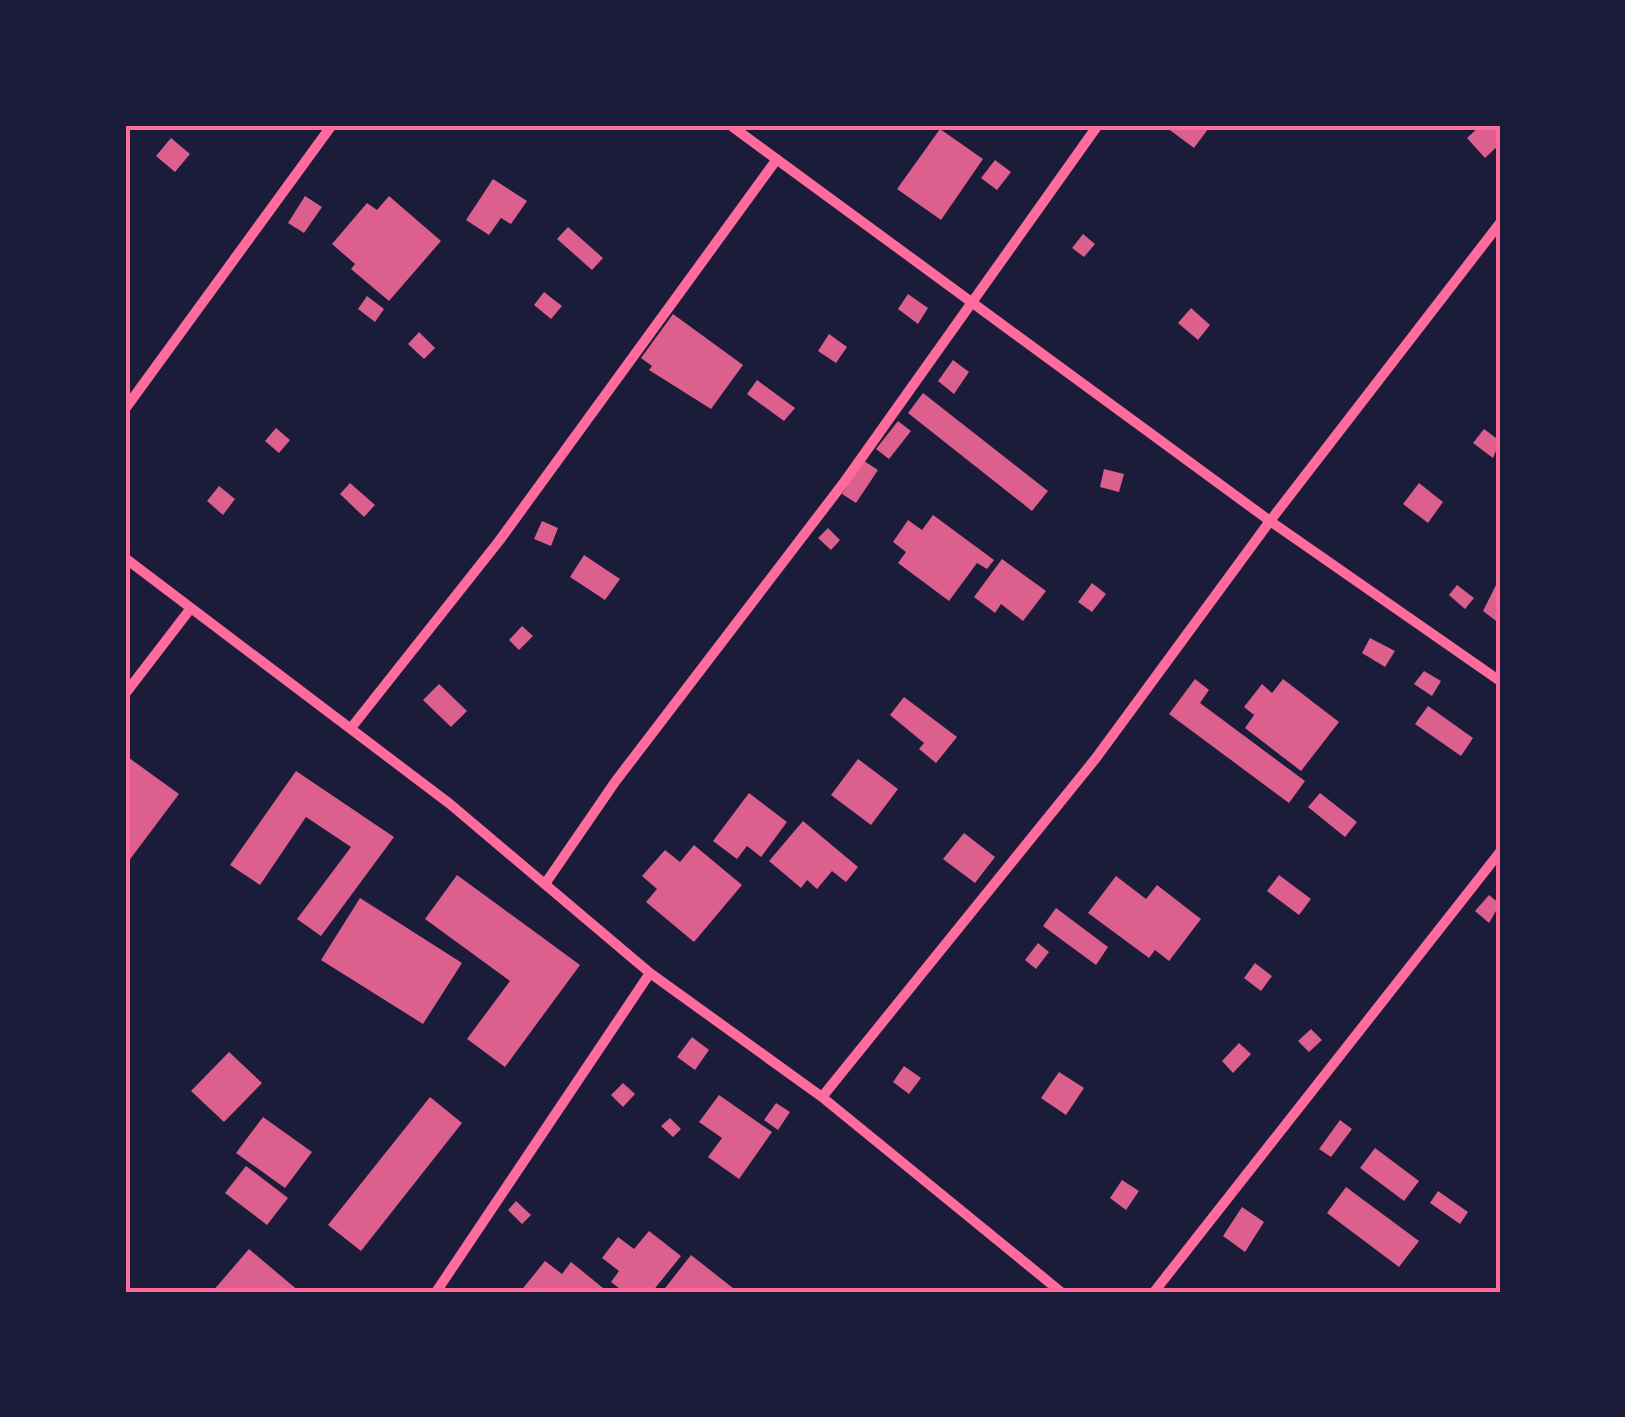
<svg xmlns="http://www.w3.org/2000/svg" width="1625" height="1417" viewBox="0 0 1625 1417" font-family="Lora,serif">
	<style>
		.building { fill: #dd5f8e }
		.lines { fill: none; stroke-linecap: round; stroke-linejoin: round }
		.minor { stroke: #ff6b9d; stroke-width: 10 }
		.neatline { fill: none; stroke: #ff6b9d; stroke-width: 4 }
	</style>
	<rect width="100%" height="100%" fill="#1b1b3a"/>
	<path class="building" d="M 1163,125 L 1211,125 L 1194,148 Z
		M 1481,125 L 1500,129 L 1500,144 L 1485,158 L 1467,138 Z
		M 940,129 L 983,159 L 941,220 L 897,189 Z
		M 171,138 L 190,154 L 175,172 L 156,156 Z
		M 995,160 L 1011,172 L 997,190 L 981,178 Z
		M 493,179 L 527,201 L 511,224 L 501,218 L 489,235 L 466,220 Z
		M 305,196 L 322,207 L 304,233 L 288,223 Z
		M 389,196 L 441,241 L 389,301 L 351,269 L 355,264 L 332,244 L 367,203 L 377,210 Z
		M 568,227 L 603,258 L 592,270 L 557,239 Z
		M 1083,234 L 1095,244 L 1084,257 L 1072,248 Z
		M 544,292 L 562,306 L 551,319 L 534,305 Z
		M 908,294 L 928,308 L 918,324 L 898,309 Z
		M 367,296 L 384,309 L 375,322 L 358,309 Z
		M 1191,308 L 1210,325 L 1198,340 L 1178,323 Z
		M 673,314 L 743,365 L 711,409 L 649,370 L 652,366 L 641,358 Z
		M 419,332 L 435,348 L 424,359 L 408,344 Z
		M 829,334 L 847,347 L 836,363 L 818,351 Z
		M 953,360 L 969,372 L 954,394 L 938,381 Z
		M 757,380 L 795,408 L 784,421 L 747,394 Z
		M 923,393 L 1048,491 L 1032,511 L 908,413 Z
		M 898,421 L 911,431 L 889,459 L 876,449 Z
		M 276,428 L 290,440 L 279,453 L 265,441 Z
		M 1484,429 L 1500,441 L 1493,458 L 1473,443 Z
		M 864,461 L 878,470 L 856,503 L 842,494 Z
		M 1104,469 L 1124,474 L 1119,492 L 1100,487 Z
		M 350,483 L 375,505 L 364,517 L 340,494 Z
		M 1419,483 L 1443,502 L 1428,523 L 1403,504 Z
		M 219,486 L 235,499 L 223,515 L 207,501 Z
		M 933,515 L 994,560 L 987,569 L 977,563 L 949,601 L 898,563 L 906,552 L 893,542 L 908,520 L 922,530 Z
		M 542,521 L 558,528 L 551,546 L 534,539 Z
		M 828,528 L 840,540 L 831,550 L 818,538 Z
		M 584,555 L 620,579 L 605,600 L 570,577 Z
		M 1002,559 L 1046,591 L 1023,621 L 1001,604 L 995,613 L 974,597 Z
		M 1500,577 L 1500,624 L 1483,611 Z
		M 1092,583 L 1106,594 L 1092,612 L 1078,602 Z
		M 1457,585 L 1474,598 L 1465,609 L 1449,595 Z
		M 522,626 L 533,636 L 519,650 L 509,640 Z
		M 1370,638 L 1395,651 L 1385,667 L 1362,653 Z
		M 1424,671 L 1441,681 L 1432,696 L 1414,684 Z
		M 1195,679 L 1209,690 L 1200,703 L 1305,781 L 1289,803 L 1169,714 Z
		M 1283,679 L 1339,722 L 1301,771 L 1245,728 L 1254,715 L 1244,707 L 1262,684 L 1272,693 Z
		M 439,684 L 467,711 L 451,727 L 423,700 Z
		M 904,697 L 957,737 L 936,763 L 919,749 L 924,743 L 890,715 Z
		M 1428,706 L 1473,738 L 1461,756 L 1415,724 Z
		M 125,755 L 179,794 L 125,866 Z
		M 858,759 L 898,789 L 871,825 L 831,795 Z
		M 296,771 L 394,837 L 321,936 L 297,919 L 351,847 L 306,817 L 260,885 L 230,865 Z
		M 749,793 L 787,822 L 761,857 L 747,846 L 737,859 L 713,841 Z
		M 1320,793 L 1357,822 L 1345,837 L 1308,807 Z
		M 803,821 L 858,867 L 846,882 L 832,871 L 817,889 L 807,880 L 801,888 L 769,861 Z
		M 964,833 L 995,857 L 975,883 L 943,859 Z
		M 694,845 L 742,885 L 694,942 L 646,902 L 657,889 L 642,876 L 665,850 L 680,862 Z
		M 457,875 L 580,965 L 505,1067 L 467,1039 L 510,981 L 425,919 Z
		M 1279,875 L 1311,899 L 1299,915 L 1267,891 Z
		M 1116,876 L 1146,899 L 1157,885 L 1201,919 L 1169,961 L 1155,950 L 1149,958 L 1088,913 Z
		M 1489,895 L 1500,904 L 1489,923 L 1475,911 Z
		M 360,898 L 462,963 L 423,1024 L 321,960 Z
		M 1056,908 L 1108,947 L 1096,965 L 1043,926 Z
		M 1038,943 L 1049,952 L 1036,969 L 1025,960 Z
		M 1255,963 L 1272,976 L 1261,991 L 1244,978 Z
		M 1311,1029 L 1322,1040 L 1309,1052 L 1298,1041 Z
		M 692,1037 L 709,1050 L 695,1070 L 677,1057 Z
		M 1239,1043 L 1251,1054 L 1233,1073 L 1222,1061 Z
		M 229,1052 L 262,1083 L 224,1122 L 191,1091 Z
		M 904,1066 L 921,1078 L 909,1094 L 893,1082 Z
		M 1059,1072 L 1084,1088 L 1066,1115 L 1041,1098 Z
		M 623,1083 L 635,1094 L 623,1107 L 611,1095 Z
		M 719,1095 L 772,1132 L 739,1179 L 708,1157 L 722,1138 L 699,1122 Z
		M 430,1097 L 462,1123 L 361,1251 L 328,1225 Z
		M 776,1103 L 790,1112 L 778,1130 L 764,1120 Z
		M 263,1117 L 312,1152 L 285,1188 L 236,1153 Z
		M 670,1118 L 681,1129 L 673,1137 L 661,1126 Z
		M 1340,1120 L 1352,1129 L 1331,1157 L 1319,1149 Z
		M 1375,1148 L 1419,1181 L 1404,1201 L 1360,1168 Z
		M 246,1166 L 288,1198 L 267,1225 L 225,1193 Z
		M 1122,1180 L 1139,1191 L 1126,1210 L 1110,1198 Z
		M 1346,1187 L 1419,1241 L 1399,1267 L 1327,1213 Z
		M 1438,1191 L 1468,1212 L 1460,1224 L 1430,1203 Z
		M 516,1201 L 531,1215 L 522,1224 L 508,1210 Z
		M 1242,1207 L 1264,1222 L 1245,1252 L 1223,1236 Z
		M 649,1231 L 681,1256 L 652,1292 L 624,1292 L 611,1282 L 619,1271 L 602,1258 L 618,1237 L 634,1249 Z
		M 249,1249 L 300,1292 L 212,1292 Z
		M 691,1255 L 738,1292 L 662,1292 Z
		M 545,1261 L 562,1274 L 571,1262 L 608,1292 L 520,1292 Z"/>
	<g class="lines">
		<path class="minor" d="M 730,125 L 1270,521 L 1500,681
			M 125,409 L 332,125
			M 125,558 L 450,804 L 650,973 L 822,1097 L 1061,1292
			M 125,694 L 191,608
			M 351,728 L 499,541 L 777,159
			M 547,881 L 615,782 L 845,481 L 1098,125
			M 822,1097 L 1096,758 L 1270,521 L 1500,223
			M 436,1292 L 650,973
			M 1154,1292 L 1500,852"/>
	</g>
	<rect width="1625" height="1417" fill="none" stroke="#1b1b3a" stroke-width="255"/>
	<rect x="128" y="128" width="1370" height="1162" class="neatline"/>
</svg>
